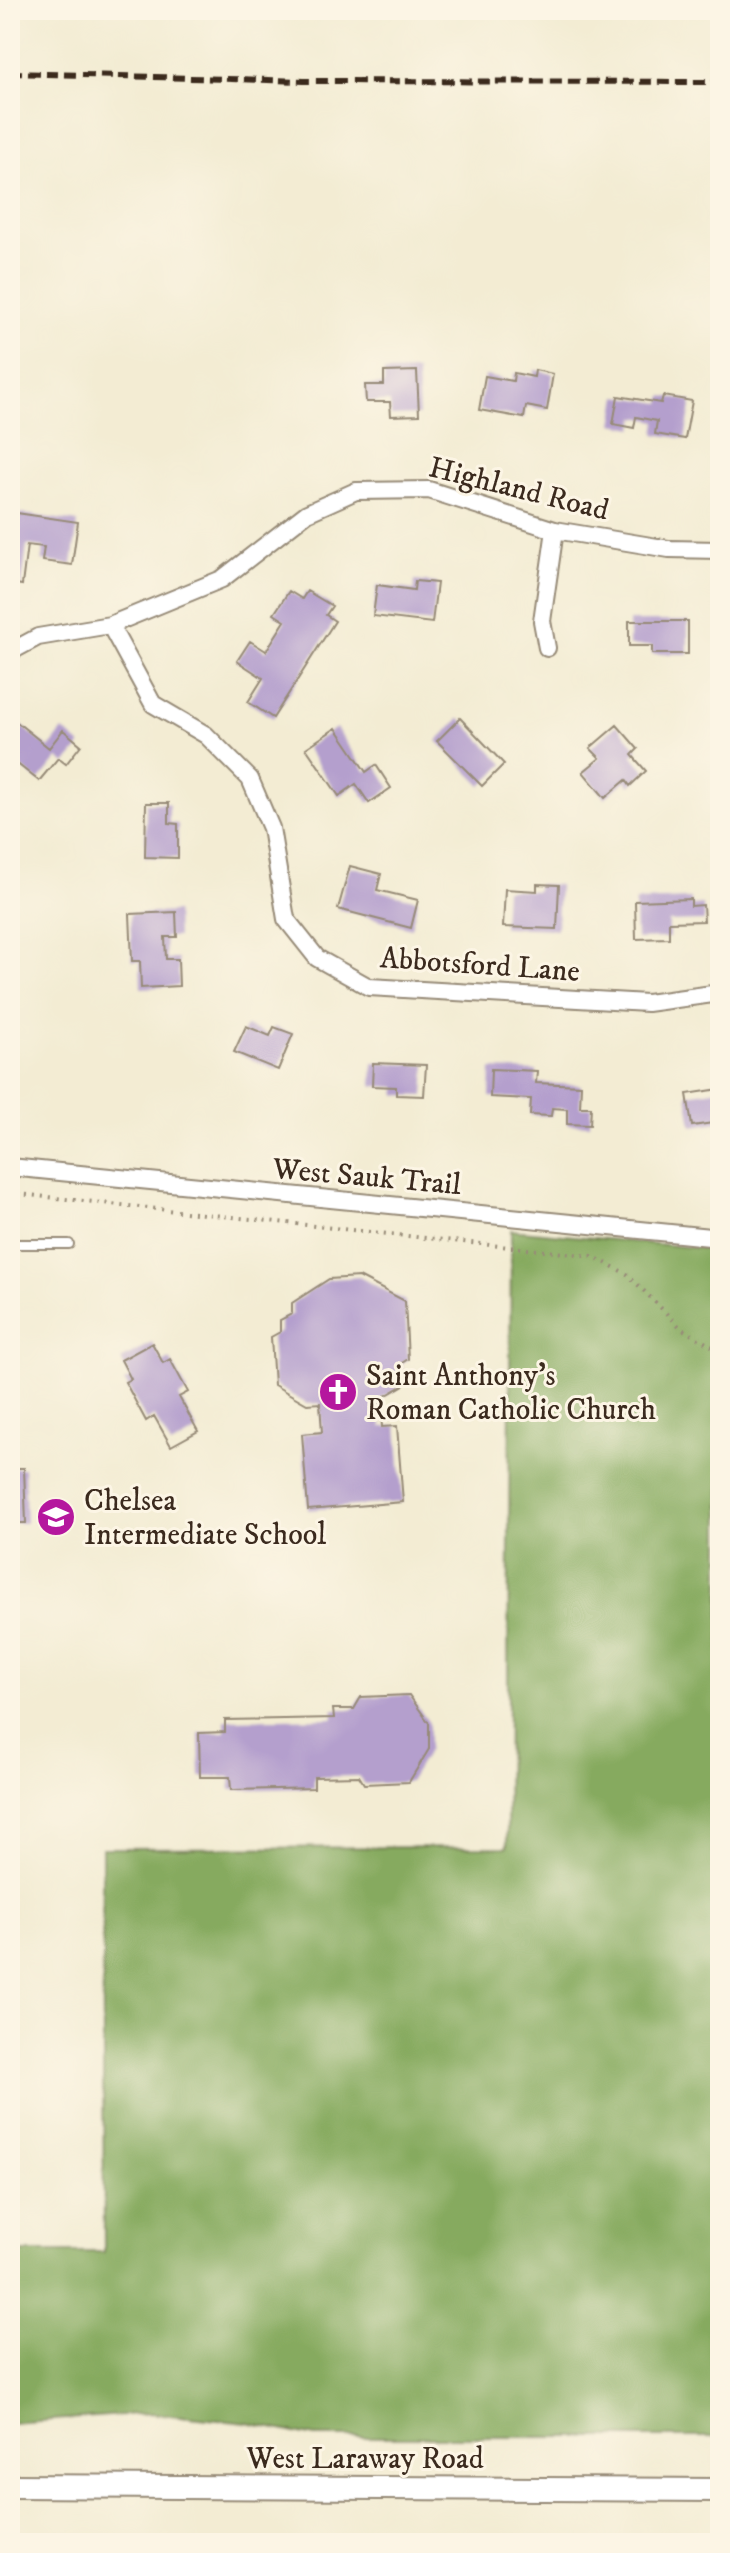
<svg xmlns="http://www.w3.org/2000/svg" width="730" height="2553" viewBox="0 0 730 2553" font-family="'IM FELL DW Pica',serif">
	<style>
		.forest { fill: #86aa5f; stroke: #606a3e; stroke-width: 2 }
		.building { fill: #b49fcd }
		.lines { fill: none; stroke-linecap: round; stroke-linejoin: round }
		.lane-casing { stroke: #978b78; stroke-width: 12 }
		.street-casing { stroke: #978b78; stroke-width: 20 }
		.secondary-casing { stroke: #978b78; stroke-width: 26 }
		.path { stroke: #978b78; stroke-width: 4; stroke-dasharray: 2 6; stroke-linecap: butt }
		.lane { stroke: #fff; stroke-width: 8 }
		.street { stroke: #fff; stroke-width: 16 }
		.secondary { stroke: #fff; stroke-width: 22 }
		.rail { stroke: #3b2a1e; stroke-width: 6; stroke-dasharray: 12 6; stroke-linecap: butt }
		.labels { text-anchor: middle; stroke-width: 6; stroke-linejoin: round; paint-order: stroke }
		.street-label { font-size: 30px; fill: #3b2a1e; stroke: #fcf5e5 }
		.poi-label { font-size: 30px; fill: #3b2a1e; stroke: #fcf5e5; text-anchor: start }
	</style>
	<rect width="100%" height="100%" fill="#fcf5e5"/>
	<filter id="ink" filterUnits="userSpaceOnUse"><feTurbulence type="fractalNoise" baseFrequency=".0125" numOctaves="2"/><feDisplacementMap in="SourceGraphic" scale="16" xChannelSelector="R" yChannelSelector="G"/><feConvolveMatrix kernelMatrix="1 2 1 2 8 2 1 2 1" color-interpolation-filters="sRGB"/></filter>
	<filter id="wash" filterUnits="userSpaceOnUse"><feTurbulence type="fractalNoise" baseFrequency=".006" numOctaves="4" result="noise"/><feDisplacementMap in="SourceGraphic" scale="32" xChannelSelector="R" yChannelSelector="G"/><feGaussianBlur stdDeviation="1.8" result="paint"/><feColorMatrix in="noise" values="0 0 0 0 0 0 0 0 0 0 0 0 0 0 0 0 0 1.4 0 .05"/><feComposite in="paint" operator="in"/></filter>
	<g filter="url(#wash)">
		<rect width="100%" height="100%" fill="#f3ecd3"/>
		<path class="forest" d="M 511,1230 L 720,1250 L 720,2437 L 315,2437 L 247,2423 L 151,2413 L 10,2423 L 10,2252 L 104,2252 L 102,1848 L 507,1847 Z"/>
		<g id="blocks">
			<path class="building" d="M 535,370 L 553,374 L 547,410 L 526,406 L 524,418 L 479,410 L 485,376 L 513,381 L 514,373 L 534,377 Z
				M 417,371 L 419,415 L 391,416 L 390,402 L 366,402 L 365,385 L 384,385 L 384,372 Z
				M 618,396 L 661,403 L 663,396 L 692,401 L 685,439 L 655,434 L 657,421 L 636,417 L 634,428 L 613,424 Z
				M 10,512 L 78,522 L 72,565 L 42,561 L 44,547 L 27,545 L 22,585 L 10,583 Z
				M 415,581 L 437,583 L 432,623 L 373,616 L 377,585 L 414,590 Z
				M 289,591 L 302,599 L 307,591 L 332,606 L 326,615 L 335,621 L 273,718 L 248,702 L 263,678 L 237,661 L 250,641 L 266,651 L 285,621 L 274,614 Z
				M 629,621 L 688,621 L 688,654 L 652,654 L 652,646 L 629,646 Z
				M 460,718 L 504,764 L 482,786 L 437,741 Z
				M 13,719 L 49,748 L 63,730 L 81,745 L 66,764 L 58,758 L 39,781 L 10,758 L 10,724 Z
				M 617,725 L 638,749 L 632,755 L 646,771 L 630,786 L 626,780 L 605,798 L 583,772 L 600,758 L 590,748 Z
				M 336,728 L 366,772 L 376,765 L 391,788 L 369,803 L 356,784 L 339,796 L 306,748 Z
				M 146,803 L 169,803 L 169,823 L 178,824 L 178,858 L 145,857 Z
				M 350,866 L 381,874 L 377,890 L 418,900 L 411,928 L 338,909 Z
				M 537,884 L 559,885 L 557,929 L 503,927 L 505,889 L 537,891 Z
				M 691,899 L 691,906 L 703,905 L 704,921 L 669,922 L 669,938 L 636,939 L 635,901 Z
				M 176,912 L 177,937 L 165,937 L 166,959 L 178,959 L 179,986 L 141,988 L 140,961 L 132,961 L 130,914 Z
				M 246,1026 L 270,1036 L 274,1027 L 293,1034 L 278,1070 L 234,1052 Z
				M 373,1063 L 426,1065 L 424,1096 L 396,1095 L 396,1087 L 372,1086 Z
				M 491,1069 L 537,1071 L 536,1083 L 581,1085 L 580,1107 L 591,1107 L 590,1125 L 567,1124 L 567,1109 L 552,1108 L 551,1116 L 530,1115 L 531,1099 L 490,1097 Z
				M 720,1089 L 720,1122 L 692,1126 L 687,1094 Z
				M 359,1277 L 405,1301 L 408,1359 L 402,1363 L 404,1385 L 380,1399 L 382,1427 L 397,1426 L 403,1502 L 308,1510 L 302,1434 L 322,1432 L 320,1403 L 307,1404 L 274,1385 L 271,1337 L 280,1332 L 280,1320 L 292,1314 L 292,1303 L 329,1279 Z
				M 152,1343 L 163,1363 L 170,1359 L 188,1392 L 179,1397 L 198,1431 L 171,1446 L 154,1416 L 146,1421 L 125,1382 L 131,1379 L 121,1360 Z
				M 10,1468 L 24,1468 L 26,1523 L 10,1523 Z
				M 409,1695 L 429,1723 L 429,1749 L 409,1782 L 364,1784 L 359,1776 L 314,1777 L 314,1788 L 231,1790 L 230,1777 L 200,1777 L 199,1733 L 225,1732 L 225,1720 L 334,1718 L 333,1709 L 354,1709 L 361,1697 Z"/>
		</g>
	</g>
	<g filter="url(#ink)">
		<use href="#blocks" fill-opacity="0" stroke="#978b78" stroke-width="2"/>
		<g class="lines">
			<g class="lane-casing">
				<path id="lane" d="M 10,1244 L 69,1244"/>
			</g>
			<g class="street-casing">
				<path id="street" d="M 110,625 L 153,704 L 206,735 L 250,779 L 271,828 L 286,919 L 317,958 L 369,987 L 647,1003 L 720,993
					M 547,648 L 542,621 L 555,530
					M 10,652 L 38,637 L 110,625 L 222,579 L 307,513 L 356,491 L 429,490 L 555,530 L 669,549 L 720,550
					M 10,1167 L 720,1238"/>
			</g>
			<g class="secondary-casing">
				<path id="secondary" d="M 10,2486 L 720,2490"/>
			</g>
			<path class="path" d="M 10,1193 L 592,1256 L 627,1274 L 682,1329 L 720,1351"/>
			<use href="#lane" class="lane"/>
			<use href="#street" class="street"/>
			<use href="#secondary" class="secondary"/>
			<path class="rail" d="M 10,73 L 304,81 L 720,82"/>
		</g>
	</g>
	<defs>
		<g id="church-disc" transform="scale(2)"><circle r="9.5" fill="#b5179e" stroke="#fcf5e5"/><path d="M-1.2-6h2.4v3.5h3.3v2.4h-3.3V6h-2.4V-.1h-3.3v-2.4h3.3Z" fill="#fff"/></g>
		<g id="school-disc" transform="scale(2)"><circle r="9.5" fill="#b5179e" stroke="#fcf5e5"/><path d="M0-5L7-2L0 1L-7-2ZM-4 1L0 2.5L4 1V4Q0 6-4 4Z" fill="#fff"/></g>
	</defs>
	<g fill-rule="evenodd">
		<use href="#church-disc" x="338" y="1392"/>
		<use href="#school-disc" x="56" y="1517"/>
	</g>
	<g class="labels">
		<g class="street-label">
			<text transform="translate(519 488) rotate(14)" y="10">Highland Road</text>
			<text transform="translate(480 964) rotate(4)" y="10">Abbotsford Lane</text>
			<text transform="translate(367 1176) rotate(5)" y="10">West Sauk Trail</text>
			<text x="365" y="2468">West Laraway Road</text>
		</g>
		<g class="poi-label">
			<text x="366" y="1385">Saint Anthony's<tspan x="366" dy="34">Roman Catholic Church</tspan></text>
			<text x="84" y="1510">Chelsea<tspan x="84" dy="34">Intermediate School</tspan></text>
		</g>
	</g>
	<rect width="730" height="2553" fill="none" stroke="#fcf5e5" stroke-width="40"/>
</svg>
